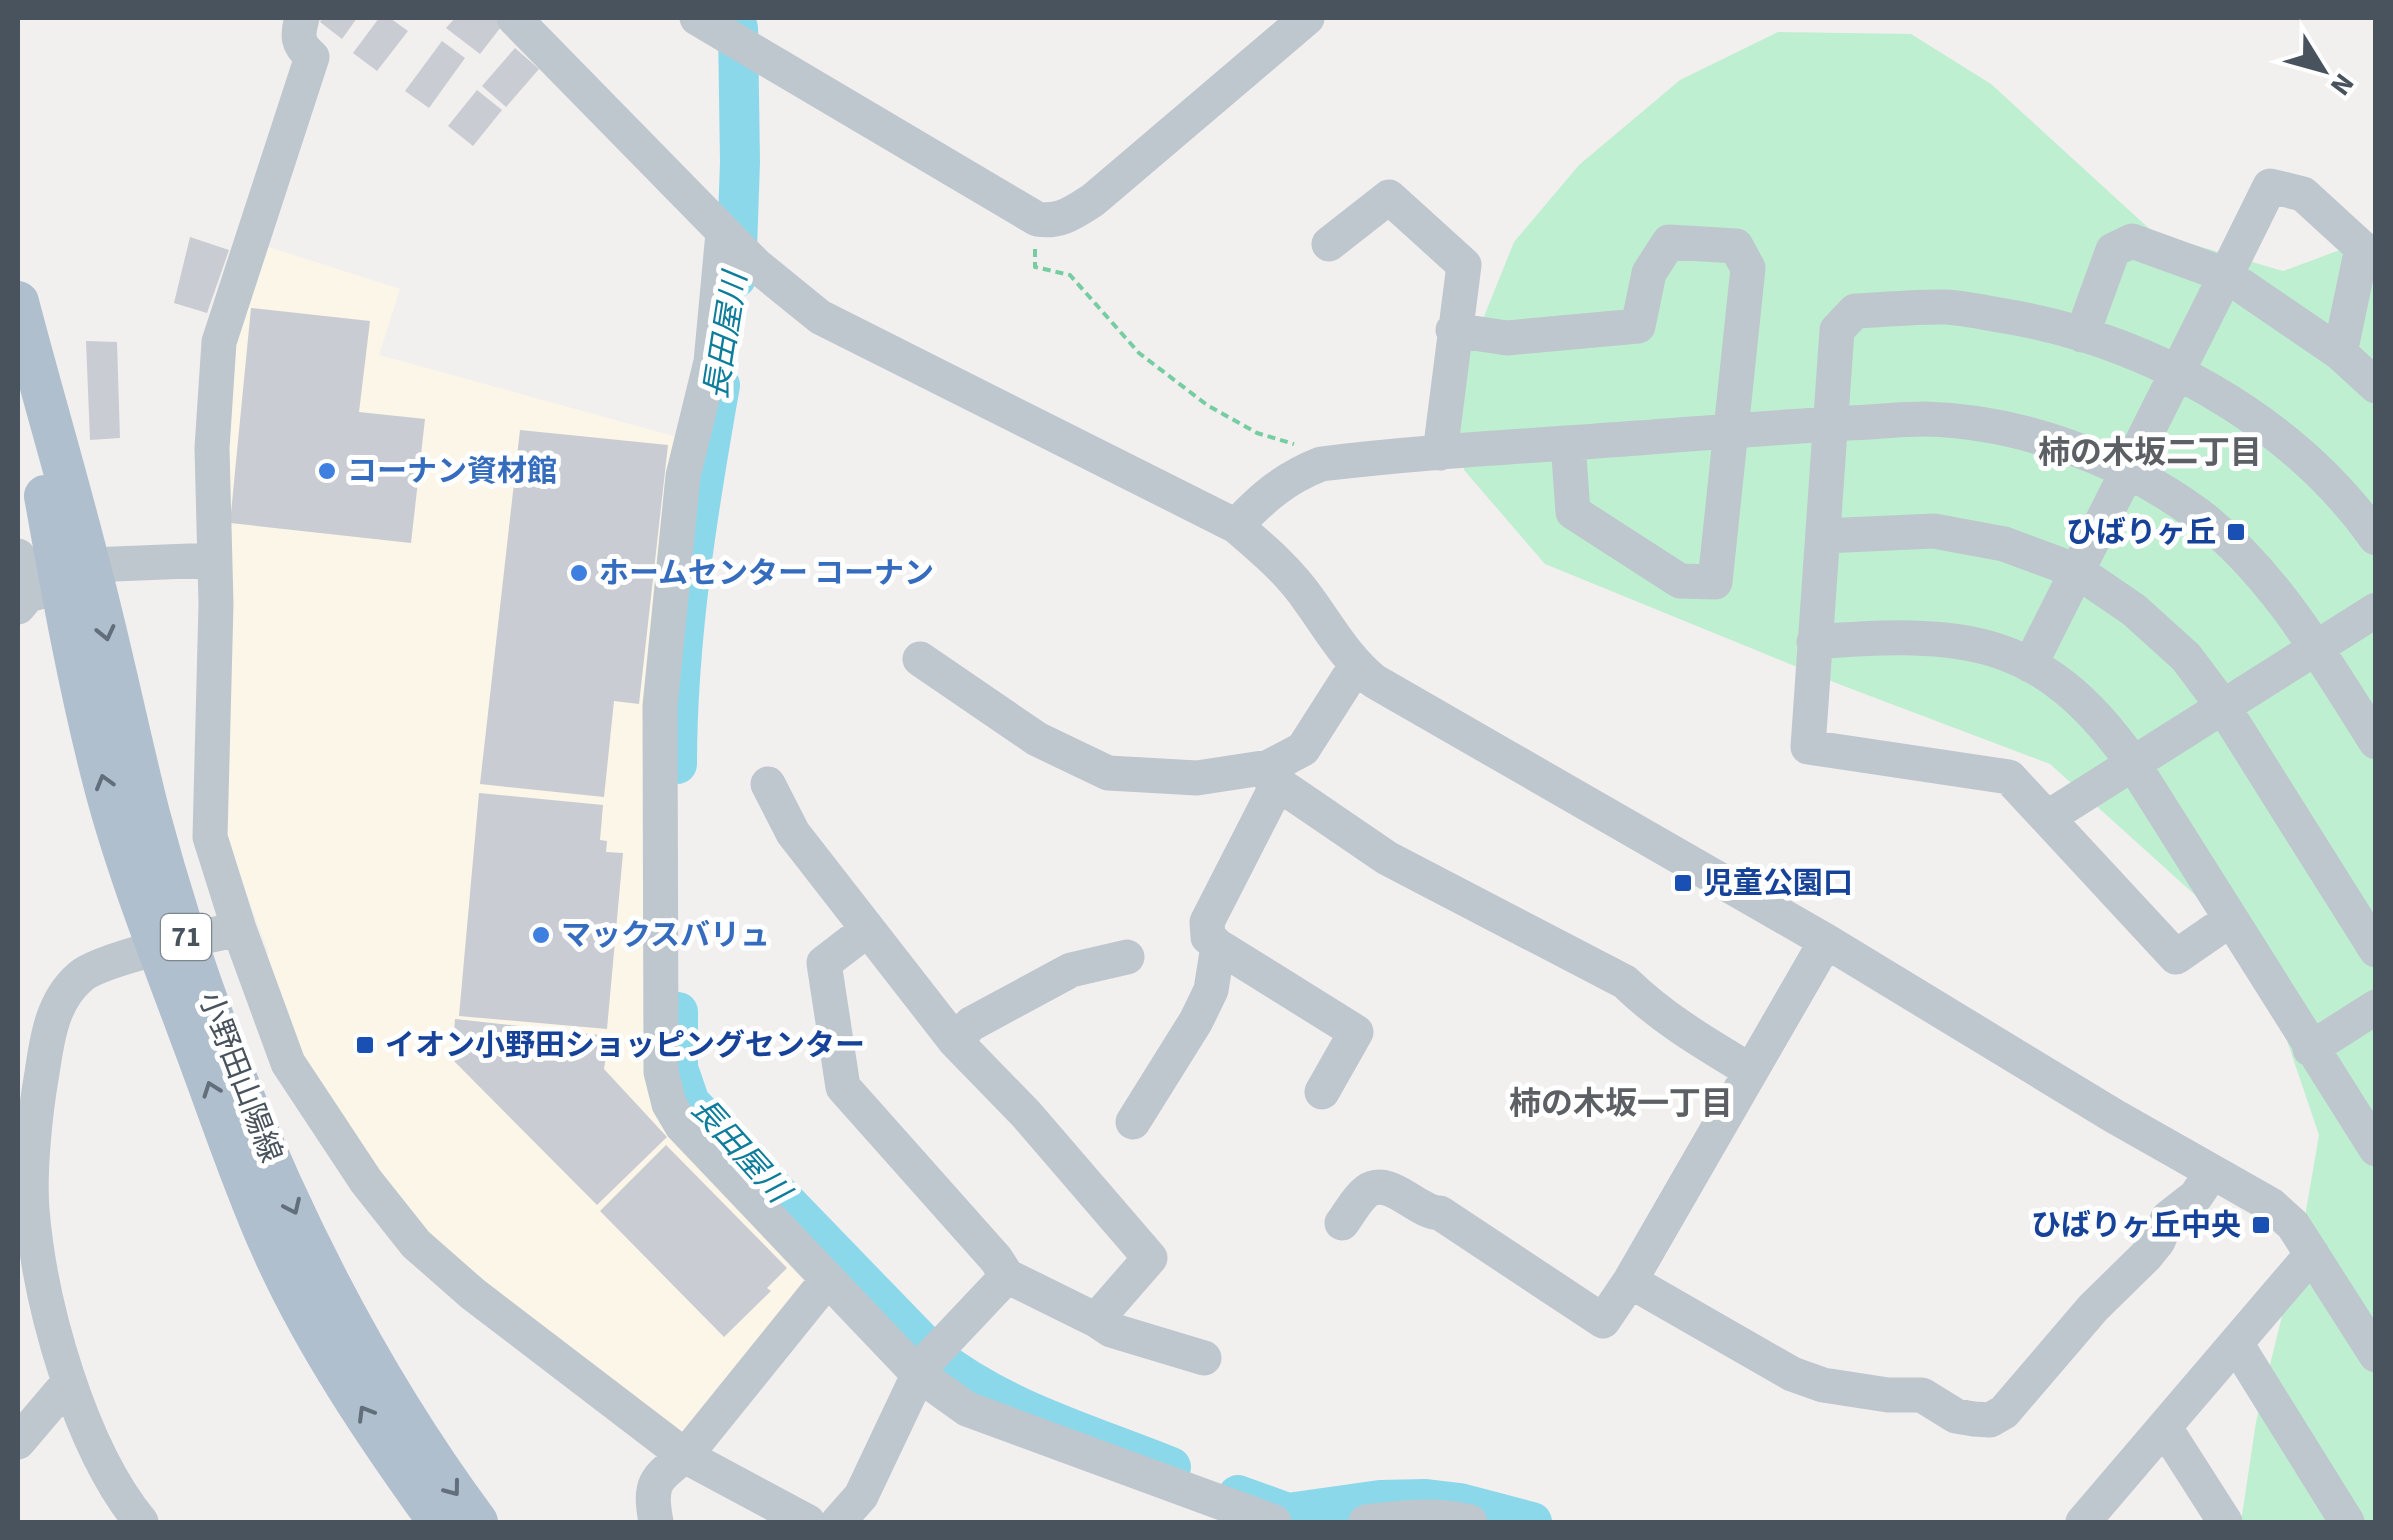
<svg xmlns="http://www.w3.org/2000/svg" width="2393" height="1540" font-family="'Source Sans 3','Noto Sans JP',sans-serif">
  <rect width="100%" height="100%" fill="#f2efef"/>
  <path fill="#fcf6e9" d="M262,245L400,289L379,355L677,437L661,1122L806,1284L671,1459L423,1267L240,963L269,954L226,838L228,351Z"/>
  <path fill="#bfefd1" d="M1778,32L1911,34L1991,84L2154,233L2283,271L2375,237V1522H2241L2256,1422L2302,1234L2319,1135L2282,1026L2237,933L2050,764L1841,685L1545,564L1464,470L1456,386L1514,242L1579,165L1680,80Z"/>
  <g fill="none" stroke-linecap="round" stroke-linejoin="round">
    <path stroke="#8cd8eb" stroke-width="40" d="M734,18L738,28L740,162L736,278
      M677,764C677,637 698,509 720,385
      M678,1012V1068L690,1103L936,1357C1003,1410 1092,1435 1171,1467
      M1238,1495L1288,1513L1380,1500L1426,1499L1460,1503L1532,1522"/>
  </g>
  <path fill="#c9ccd2" d="M323,18H357L342,39L320,22Z
    M379,18H390L408,31L377,71L353,53Z
    M455,18H496L504,23L480,54L446,28Z
    M442,41L465,58L429,108L405,91Z
    M515,48L539,69L506,107L482,86Z
    M477,90L502,110L473,146L448,126Z
    M190,237L229,250L207,313L174,303Z
    M251,308L370,321L359,412L425,419L411,543L230,523Z
    M86,341L117,342L120,438L90,440Z
    M520,430L668,445L639,704L614,701L604,797L480,784Z
    M479,793L603,805L600,840L607,841L606,852L623,853L607,1029L459,1016Z
    M455,1019L609,1036L604,1069L667,1137L597,1205L452,1059Z
    M666,1145L787,1268L767,1288L771,1291L724,1337L600,1211Z"/>
  <g fill="none" stroke-linecap="round" stroke-linejoin="round">
    <path stroke="#77cda2" stroke-width="4" stroke-dasharray="8 5" stroke-linecap="butt" d="M1035,249V267L1070,275L1139,353L1207,405L1257,433L1294,444"/>
    <path stroke="#bec7ce" stroke-width="35" d="M302,18C297,36 297,44 312,57L219,342L212,448L216,604L210,837L239,929L288,1063L366,1181L416,1244L473,1294L685,1456L808,1522
      M514,18L756,265L820,317L1236,526C1263,549 1289,571 1309,600C1330,629 1346,658 1374,681L1826,941L2114,1116L2271,1205L2293,1225L2376,1355
      M697,18L1037,219C1060,223 1074,212 1093,200L1307,18
      M723,233L711,362L683,476L660,706L661,1072L669,1104L682,1126L918,1374L967,1409L1274,1522
      M1329,244L1389,197L1464,265L1440,453
      M1453,330L1507,338L1638,326L1649,273L1669,242L1736,246L1748,268L1715,582L1680,581L1573,512L1568,443
      M2082,335L2113,250L2132,241L2226,275L2270,186L2303,194L2362,248L2340,353
      M1236,526C1262,498 1285,478 1321,464C1426,451 1532,446 1638,438C1708,433 1779,427 1849,423C1874,422 1900,419 1925,419C2019,421 2124,459 2200,516C2276,575 2325,662 2376,742
      M1823,536L1934,531L2004,544L2077,571L2134,610L2186,657L2222,705L2376,950
      M18,556L28,595
      M90,565L214,560
      M18,607L28,595L61,586
      M1814,642C1960,631 2041,633 2132,762L2376,1149
      M920,659L1037,739L1108,773L1197,778L1269,767L1283,787L1387,858L1625,982C1663,1019 1706,1044 1751,1071
      M2030,665L2226,275L2340,353L2376,386
      M768,784L793,833L955,1041L1026,1114L1150,1258L1096,1320L1007,1276L923,1365L861,1496L838,1522
      M2047,818L2376,610
      M2231,919L2176,957L2009,777L1808,747L1837,330L1855,311C1885,310 1916,306 1946,307C1963,308 1982,312 1999,315C2143,338 2290,417 2376,538
      M867,930L824,963L843,1087L996,1259L1007,1276
      M955,1041L971,1024L1071,970L1127,957
      M2310,1049L2376,1007
      M1322,1092L1356,1032L1218,946L1208,937L1207,922L1274,791L1269,767L1303,749L1356,666
      M1133,1122L1196,1021L1211,990L1218,946
      M1342,1223C1349,1214 1357,1198 1367,1191C1390,1175 1417,1213 1440,1213L1603,1321L1630,1281L1826,941
      M1630,1281L1792,1374L1823,1385L1888,1395H1922L1956,1416L1974,1419L1990,1420L2004,1412L2093,1308L2146,1256L2158,1241L2168,1218L2196,1196L2212,1172
      M1096,1320L1111,1330L1204,1358
      M2237,1345L2347,1522
      M2165,1428L2225,1522
      M18,1442L69,1382
      M141,1522C80,1448 40,1306 32,1210C29,1172 35,1112 42,1073C47,1039 52,1001 80,977C99,959 209,935 239,929
      M656,1522C649,1484 654,1479 685,1456L827,1280
      M1366,1522C1401,1518 1436,1513 1470,1522
      M2083,1522L2312,1254"/>
    <path stroke="#afbfce" stroke-width="42" d="M18,302C41,390 67,477 89,564C111,647 128,731 149,814C215,1061 325,1317 477,1522
      M45,496C62,591 79,686 103,779C126,869 162,958 194,1045C219,1111 241,1179 270,1244C313,1342 377,1436 439,1522"/>
  </g>
  <defs><path id="oneway-chevron" d="M-2-3.5L2.5 0L-2 3.5" fill="none" stroke-width="1.6" stroke-linecap="round" stroke-linejoin="round" transform="scale(2.5)"/></defs>
  <g stroke="#626e79">
    <use href="#oneway-chevron" transform="translate(106 633) rotate(77)"/>
    <use href="#oneway-chevron" transform="translate(104 782) rotate(-106)"/>
    <use href="#oneway-chevron" transform="translate(211 1089) rotate(-110)"/>
    <use href="#oneway-chevron" transform="translate(293 1207) rotate(65)"/>
    <use href="#oneway-chevron" transform="translate(365 1413) rotate(-121)"/>
    <use href="#oneway-chevron" transform="translate(453 1489) rotate(53)"/>
  </g>
  <g fill="#3f7fe0" stroke="#fff" stroke-width="4">
    <circle cx="327" cy="471" r="10"/>
    <circle cx="579" cy="573" r="10"/>
    <circle cx="541" cy="935" r="10"/>
  </g>
  <g fill="#1a4fb4" stroke="#fff" stroke-width="4">
    <rect x="2226" y="522" width="20" height="20" rx="5"/>
    <rect x="1673" y="873" width="20" height="20" rx="5"/>
    <rect x="355" y="1035" width="20" height="20" rx="5"/>
    <rect x="2251" y="1215" width="20" height="20" rx="5"/>
  </g>
  <g text-anchor="middle" dominant-baseline="central" stroke-width="10" stroke-linejoin="round" paint-order="stroke">
    <rect fill="#fff" stroke="#7f878e" stroke-width="2.5" x="161" y="914" width="50" height="46" rx="8"/>
    <g font-size="28" font-weight="bold" fill="#48535d">
      <text x="186" y="937">71</text>
    </g>
    <g font-size="30" font-weight="bold" fill="#366cbe" stroke="#fff" text-anchor="start">
      <text x="347" y="471">コーナン資材館</text>
      <text x="599" y="573">ホームセンター コーナン</text>
      <text x="561" y="935">マックスバリュ</text>
    </g>
    <g font-size="30" font-weight="bold" fill="#164399" stroke="#fff" text-anchor="end">
      <text x="2216" y="532">ひばりヶ丘</text>
      <text x="1703" y="883" text-anchor="start">児童公園口</text>
      <text x="385" y="1045" text-anchor="start">イオン小野田ショッピングセンター</text>
      <text x="2241" y="1225">ひばりヶ丘中央</text>
    </g>
    <g font-size="30" fill="#48535d" stroke="#fff">
      <text transform="translate(240 1077) rotate(69)">小野田山陽線</text>
    </g>
    <g font-size="32" font-style="italic" fill="#0e7d9b" stroke="#fff">
      <text transform="translate(726 336) rotate(-81)">長田屋川</text>
      <text transform="translate(740 1150) rotate(48)">長田屋川</text>
    </g>
    <g font-size="32" font-weight="bold" fill="#5c6064" stroke="#fff">
      <text x="2150" y="453">柿の木坂二丁目</text>
      <text x="1621" y="1104">柿の木坂一丁目</text>
    </g>
  </g>
  <rect width="2393" height="1540" fill="none" stroke="#48535d" stroke-width="40"/>
  <g transform="translate(2323 70) rotate(127)" stroke="#ffffff" stroke-width="8" paint-order="stroke">
  <path d="M0-8L18 38L0 25L-18 38Z" fill="#48535d"/>
  <text y="-15" font-size="28" font-weight="bold" text-anchor="middle" fill="#48535d">N</text>
  </g>
</svg>
